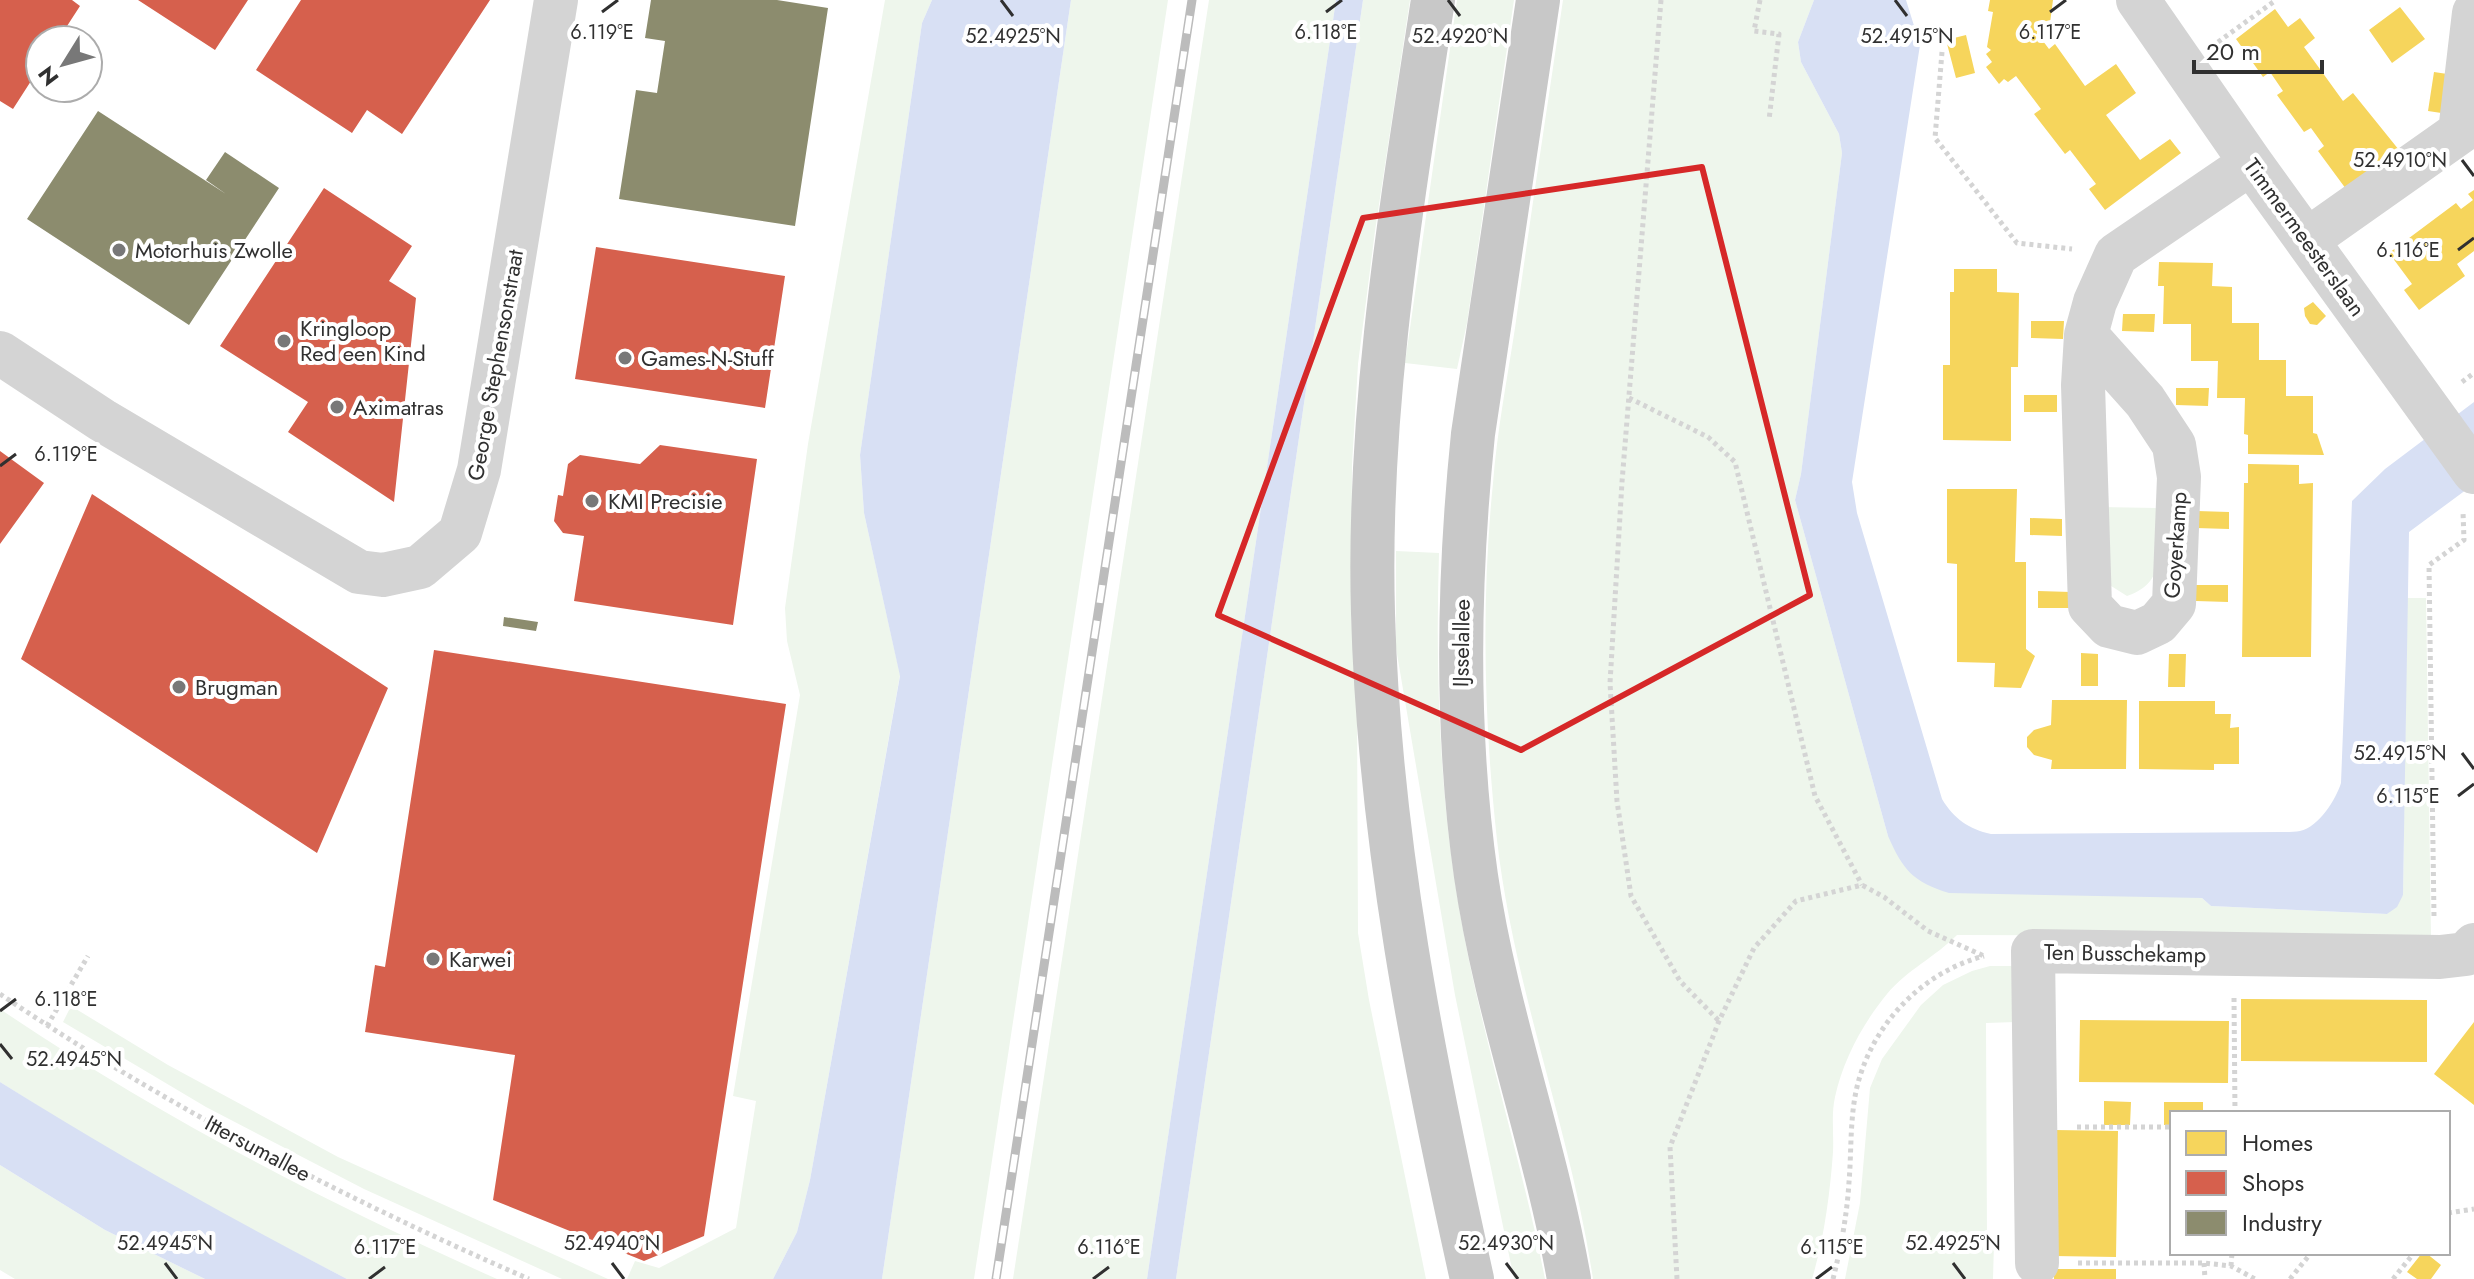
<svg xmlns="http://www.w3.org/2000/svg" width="2474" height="1279" font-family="Jost,sans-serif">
  <rect width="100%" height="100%" fill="#fff"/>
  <path fill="#eef6ec" d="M885,0H932L922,23L860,455L864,513L900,675L810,1180L797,1232L773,1279H627L635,1261L659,1268L736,1228L756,1101L733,1096L800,695L787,641L785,608L808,444Z
    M1071,0H1168L974,1279H882Z
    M1209,0H1336L1147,1279H1013Z
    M1363,0H1410L1375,231L1358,364L1352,465L1351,613L1357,707L1358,933L1369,1000L1426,1279H1176Z
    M1457,0H1514L1467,323L1457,369L1405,363Z
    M1563,0H1814L1798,42L1801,62L1839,134L1842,153L1801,474L1795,500L1888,836L2202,898L2211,906L2387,914L2403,895L2407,598H2426L2431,937L1957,935C1935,957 1907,970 1887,994C1863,1023 1843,1060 1835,1097C1831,1115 1834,1134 1833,1152C1830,1194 1824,1239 1812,1279H1593C1571,1131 1514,990 1497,840C1484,722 1481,602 1493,483C1497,431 1507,380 1515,328C1530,219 1547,109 1563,0Z
    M2100,507L2157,508C2157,545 2170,582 2127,596L2108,584Z
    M1396,551L1439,553C1435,681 1440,810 1464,935C1486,1051 1522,1163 1545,1279H1514L1455,995L1396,648Z
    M1990,966H2015L2016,1022L1986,1023L1987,1242L1994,1243L1993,1279H1845L1860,1203L1870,1088L1882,1059L1921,1005L1943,985L1972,971Z
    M71,1006L168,1065L338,1157L608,1279H562L364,1189L206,1107L63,1022Z
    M0,1009C157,1115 324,1202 497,1279H347L231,1219L103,1147L0,1082Z
    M0,1165L105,1230L205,1279H15L0,1270Z"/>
  <path fill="#d8e0f4" d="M932,0H1071L882,1279H773L797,1232L810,1180L900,676L864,513L860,455L922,23Z
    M1336,0H1363L1176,1279H1147Z
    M1814,0H1906L1920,45L1852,482L1857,513L1942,799C1954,819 1969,829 1991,834L2280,832C2286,832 2294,832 2300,831C2319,827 2336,799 2341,783L2352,501L2385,469L2474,402V484L2409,532L2403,895L2397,907L2387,914L2211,906L2202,898L1949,893C1913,882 1903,870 1888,836L1795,500L1801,474L1842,153L1839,134L1801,62L1798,42Z
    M0,1082C113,1153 228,1217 347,1279H205L105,1230L0,1165Z"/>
  <path fill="#f6d55c" d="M1990,0H2053L2050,23L2042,21L2040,37L2049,49L2055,44L2085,86L2116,64L2136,93L2106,115L2140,160L2170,139L2181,153L2105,210L2089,189L2096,184L2070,150L2065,154L2034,114L2041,109L2016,76L2008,82L2004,79L1999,84L1986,67L1992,62L1986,54L1991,50L1987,47L1993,12L1988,11Z
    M2400,7L2425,39L2392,63L2369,30Z
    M2275,9L2288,27L2300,18L2315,38L2304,47L2343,101L2353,93L2399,150L2346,189L2318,151L2324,146L2311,128L2304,132L2277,95L2283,91L2270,72L2263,77L2236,39Z
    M1966,35L1975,73L1956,78L1946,40Z
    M2434,72L2454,75L2448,114L2428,111Z
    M2474,190V251L2457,264L2465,276L2419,310L2404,290L2412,284L2389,253L2456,203L2461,209L2473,200L2468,194Z
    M2159,262L2213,263L2212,286L2232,287V323H2259V360H2286V396H2313V433L2317,434L2324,455L2248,454V435L2244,434L2245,398H2217L2218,361H2191V324H2163L2164,286H2158Z
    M1954,269H1997V292L2019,293L2018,367H2011V441L1943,440V365H1950V292H1954Z
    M2313,302L2326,316L2317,325L2310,324L2305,316L2304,308Z
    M2123,314H2155L2154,332L2122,331Z
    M2031,321H2064L2063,339L2031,338Z
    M2176,388H2209L2208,406L2176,405Z
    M2024,395H2057V412H2024Z
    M2248,464L2299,465V484L2313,483L2311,657H2242L2244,483H2248Z
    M1947,489H2017L2015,562H2026V649L2035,656L2021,688L1994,687L1995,663L1957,662V564L1947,563Z
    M2197,511L2229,512V529L2196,528Z
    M2030,518L2062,519V536L2030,535Z
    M2196,585H2228V602L2196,601Z
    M2038,591L2071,592V608H2038Z
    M2081,653L2098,654V686H2081Z
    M2169,654H2186L2185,687H2168Z
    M2052,700H2127L2126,769H2051L2052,760L2034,755L2027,747V737L2034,730L2051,725Z
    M2139,701H2215V714H2231L2230,728L2239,727V764H2214V770L2139,769Z
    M2241,999L2427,1000V1062L2241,1061Z
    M2080,1020L2229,1021L2228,1083L2079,1082Z
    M2474,1022V1105L2434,1074Z
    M2104,1101L2131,1102L2130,1125H2104Z
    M2164,1102H2203V1113H2172V1125H2164Z
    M2055,1130L2118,1131L2116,1257L2054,1256Z
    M2422,1253H2426L2441,1265L2431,1279H2417L2407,1272Z
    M2054,1269H2116V1279H2054Z"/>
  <path fill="#d6604d" d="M0,0H72L80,6L58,40H40V67L13,109L0,101Z
    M138,0H248L215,50Z
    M301,0H490L402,134L367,110L352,133L256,70Z
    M324,188L412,246L389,281L416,298L394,502L288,432L308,402L220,346Z
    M596,247L785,276L765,408L575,379Z
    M660,445L757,459L733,625L574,601L584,536L563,533L554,521L558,495L563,496L568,464L580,455L640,464Z
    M0,451L44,483L0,544Z
    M92,494L388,688L317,853L21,659Z
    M434,650L786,704L704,1236L644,1261L493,1200L515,1055L365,1032L375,965L385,967Z"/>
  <path fill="#8c8c6e" d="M651,0H777L828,8L795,226L619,199L636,90L657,93L665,41L645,38Z
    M98,111L226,194L206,180L225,152L279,188L189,325L27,219Z
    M504,617L538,622L536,631L503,626Z"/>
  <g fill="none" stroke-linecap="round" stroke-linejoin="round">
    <path stroke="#d4d4d4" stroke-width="5" stroke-dasharray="4 4" stroke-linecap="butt" d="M1661,0L1622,482L1610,683L1617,801L1631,896L1680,981L1719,1021
      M1760,0L1754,31L1779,34L1769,120
      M2218,42L2276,0
      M1942,52L1935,138L2017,243L2072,249
      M2462,382L2474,373
      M1629,398L1708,437L1735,462L1815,796L1862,885
      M2434,916L2429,565L2464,540L2463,512
      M0,994C166,1106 345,1199 529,1279
      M2234,998L2235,1113
      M47,1026L88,956
      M2077,1127H2172
      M2448,1213L2474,1209
      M2078,1263H2204L2231,1266L2255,1279
      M2204,1263L2205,1279
      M2231,1266L2232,1253
      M1677,1279L1670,1147L1719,1021L1754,948L1796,901L1862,885L1884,897L1928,931L1984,956
      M1833,1279C1841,1247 1847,1215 1849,1182C1852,1146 1849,1108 1861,1073C1880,1016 1927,971 1984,956
      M2290,1279L2311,1253
      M2393,1279L2414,1253"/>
    <path stroke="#d4d4d4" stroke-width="44" d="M2138,0L2251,163L2474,472
      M2307,240L2460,132L2474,13
      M2086,335L2145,401L2174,445L2179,477L2174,604L2158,623L2137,633L2109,626L2090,606L2083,385L2086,335L2095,302L2116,255L2251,163
      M0,353L102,420L359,572L383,575L420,567L460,533L479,470L556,0
      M2037,1263L2033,951L2440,957L2466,954L2474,945"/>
    <path stroke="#c8c8c8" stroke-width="44" d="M1433,0C1402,203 1367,406 1373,613C1379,838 1423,1059 1472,1279
      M1538,0L1473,434C1458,581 1455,729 1476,876C1496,1013 1545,1143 1569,1279"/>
    <defs>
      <path id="rail" d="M996,1279L1192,0"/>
    </defs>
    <use href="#rail" stroke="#bcbcbc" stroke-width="9"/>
    <use href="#rail" stroke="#fff" stroke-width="6" stroke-dasharray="18" stroke-linecap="butt"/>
  </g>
  <path fill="none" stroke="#d62828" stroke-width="6" stroke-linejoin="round" d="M1702,167L1810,595L1521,750L1218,615L1363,218Z"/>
  <path fill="none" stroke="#303030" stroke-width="3" d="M1001,0L1013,16M1448,0L1460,16M1895,0L1907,16M602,12L618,0M1326,12L1342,0M2050,12L2066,0M2462,160L2474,176M2458,250L2474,238M0,466L16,454M2462,753L2474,769M2458,796L2474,784M0,1011L16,999M0,1044L12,1059M165,1263L177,1279M612,1263L624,1279M1506,1263L1518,1279M1953,1263L1965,1279M369,1279L385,1267M1093,1279L1109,1267M1816,1279L1832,1267"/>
  <g fill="#787878" stroke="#fff" stroke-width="3">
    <circle cx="119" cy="250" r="8"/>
    <circle cx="284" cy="341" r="8"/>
    <circle cx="625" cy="358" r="8"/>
    <circle cx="337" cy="407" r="8"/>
    <circle cx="592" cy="501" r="8"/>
    <circle cx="179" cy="687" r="8"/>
    <circle cx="433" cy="959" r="8"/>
  </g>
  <g text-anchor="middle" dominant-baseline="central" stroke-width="8" stroke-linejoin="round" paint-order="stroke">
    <g font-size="22" fill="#303030" stroke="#fff">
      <text transform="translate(2305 237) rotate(54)">Timmermeesterslaan</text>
      <text transform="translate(495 365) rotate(-80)">George Stephensonstraat</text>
      <text transform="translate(2175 545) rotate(-86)">Goyerkamp</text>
      <text transform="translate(1461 643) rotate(-89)">IJsselallee</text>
      <text transform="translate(2125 953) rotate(1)">Ten Busschekamp</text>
      <text transform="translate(258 1148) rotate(28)">Ittersumallee</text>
    </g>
    <g font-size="22" fill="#303030" stroke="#fff" text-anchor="start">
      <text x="135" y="250">Motorhuis Zwolle</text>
      <text x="300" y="328">Kringloop<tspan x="300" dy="25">Red een Kind</tspan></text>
      <text x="641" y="358">Games-N-Stuff</text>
      <text x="353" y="407">Aximatras</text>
      <text x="608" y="501">KMI Precisie</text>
      <text x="195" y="687">Brugman</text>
      <text x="449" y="959">Karwei</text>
    </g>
  </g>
  <g font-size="20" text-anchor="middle" fill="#303030" stroke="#fff" stroke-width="8" stroke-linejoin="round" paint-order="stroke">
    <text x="602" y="39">6.119°E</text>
    <text x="1326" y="39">6.118°E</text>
    <text x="2050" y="39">6.117°E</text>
    <text x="1013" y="43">52.4925°N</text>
    <text x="1460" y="43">52.4920°N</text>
    <text x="1907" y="43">52.4915°N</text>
    <text x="2400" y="167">52.4910°N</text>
    <text x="2408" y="257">6.116°E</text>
    <text x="66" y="461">6.119°E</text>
    <text x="2400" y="760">52.4915°N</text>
    <text x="2408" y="803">6.115°E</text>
    <text x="66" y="1006">6.118°E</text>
    <text x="74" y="1066">52.4945°N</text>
    <text x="165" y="1250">52.4945°N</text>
    <text x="612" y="1250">52.4940°N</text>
    <text x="1506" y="1250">52.4930°N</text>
    <text x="1953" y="1250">52.4925°N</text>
    <text x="385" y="1254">6.117°E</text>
    <text x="1109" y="1254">6.116°E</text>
    <text x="1832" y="1254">6.115°E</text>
  </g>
  <rect x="2170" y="1111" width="280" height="144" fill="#ffffff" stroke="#acacac" stroke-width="2"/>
  <rect x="2186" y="1131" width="40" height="24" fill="#f6d55c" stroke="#acacac" stroke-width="2"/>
  <text x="2242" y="1151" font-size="24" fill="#303030">Homes</text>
  <rect x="2186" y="1171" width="40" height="24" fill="#d6604d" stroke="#acacac" stroke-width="2"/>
  <text x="2242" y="1191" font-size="24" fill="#303030">Shops</text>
  <rect x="2186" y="1211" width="40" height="24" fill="#8c8c6e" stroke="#acacac" stroke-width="2"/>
  <text x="2242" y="1231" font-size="24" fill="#303030">Industry</text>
  <g transform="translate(64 64) rotate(233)"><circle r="38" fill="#ffffff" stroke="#acacac" stroke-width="2"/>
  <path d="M0-6L14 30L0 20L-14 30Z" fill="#787878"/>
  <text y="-12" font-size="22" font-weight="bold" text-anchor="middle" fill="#303030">N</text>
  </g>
  <path d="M2194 60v12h128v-12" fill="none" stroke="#303030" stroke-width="4"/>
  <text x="2206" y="60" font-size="24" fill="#303030" stroke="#ffffff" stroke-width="6" paint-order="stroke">20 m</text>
</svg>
